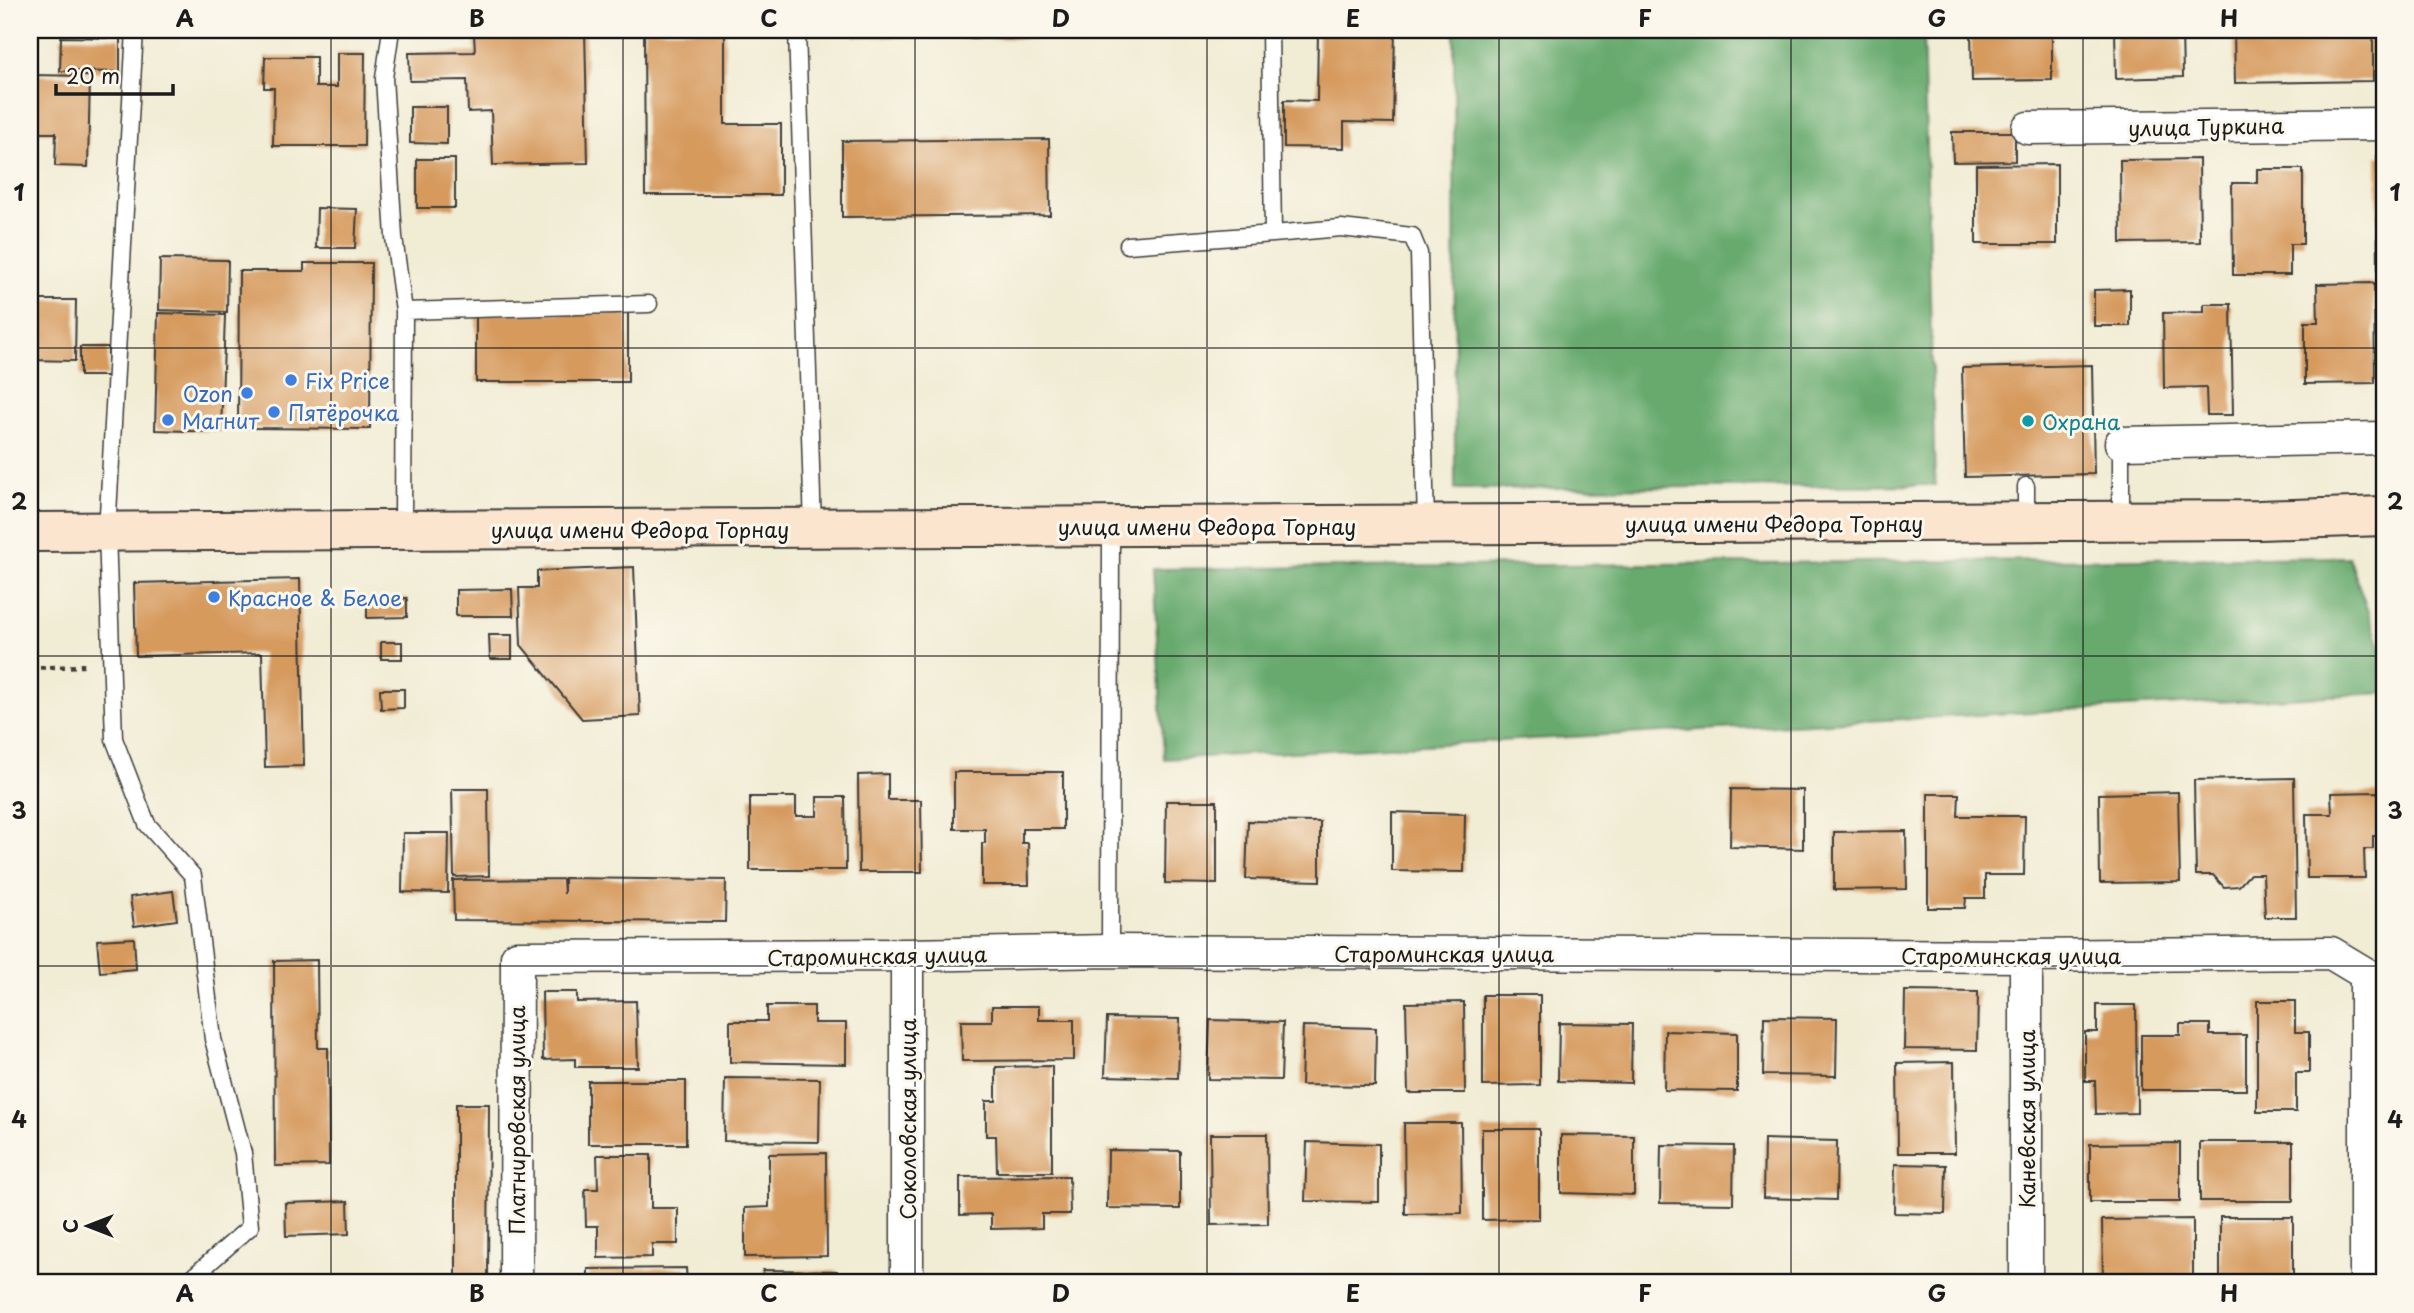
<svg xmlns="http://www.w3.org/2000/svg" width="2414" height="1313" font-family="'Playpen Sans',sans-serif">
  <rect width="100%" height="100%" fill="#fbf7ec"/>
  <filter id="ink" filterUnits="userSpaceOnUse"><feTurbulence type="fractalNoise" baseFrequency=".0143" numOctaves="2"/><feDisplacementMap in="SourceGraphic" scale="14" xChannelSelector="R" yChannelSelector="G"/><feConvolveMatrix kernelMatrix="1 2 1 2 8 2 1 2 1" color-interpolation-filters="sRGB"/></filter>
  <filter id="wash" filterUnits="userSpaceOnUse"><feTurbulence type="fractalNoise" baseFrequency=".00686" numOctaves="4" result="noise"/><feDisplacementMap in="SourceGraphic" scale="28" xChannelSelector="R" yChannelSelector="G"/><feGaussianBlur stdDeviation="1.57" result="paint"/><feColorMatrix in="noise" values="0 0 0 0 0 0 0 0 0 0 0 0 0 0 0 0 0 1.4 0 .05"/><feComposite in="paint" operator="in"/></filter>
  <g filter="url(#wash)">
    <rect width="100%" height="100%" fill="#f1ecd4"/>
    <path fill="#68aa6e" stroke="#426345" stroke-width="2" d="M1454,30H1923L1935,485L1455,489Z
      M2349,557L2384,658V693L1164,759L1153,569Z"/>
    <g id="blocks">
      <path fill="#d69a5d" d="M471,30H585L588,163L493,165L491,111L468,112L467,80L410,81L409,53L475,52L474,34H471Z
        M644,30H725V124H781V195H645Z
        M854,30H1043V39L854,37Z
        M1318,30H1395L1393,123L1344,122V148L1284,147V100L1317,101Z
        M1971,30H2052V80L1972,81Z
        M2115,30H2182L2183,77L2116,79Z
        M2234,30H2373V81L2235,83Z
        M61,37L120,38V72L60,71Z
        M337,53H365L364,146H273L274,88H264L265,57H316V87H337Z
        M30,75L90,76L88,167L55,166L56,133H30Z
        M410,107H447V144L410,143Z
        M1952,132H2015V161L1953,162Z
        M1049,139L1050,215L842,217V141Z
        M2377,156H2384V275H2378Z
        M417,159H455V208H417Z
        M2199,159L2200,242L2121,243L2120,160Z
        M2057,164V244H1976V165Z
        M2257,169H2303V244H2290V275H2233L2232,183H2257Z
        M317,208L357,209L355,248H316Z
        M160,259L228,260L227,312L159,310Z
        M304,263H371L370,429L238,428L239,271H304Z
        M2374,283L2375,383L2305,384V322H2318L2317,284Z
        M2380,283H2384V334H2380Z
        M2130,289V326H2094V290Z
        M30,300H76L75,361L30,360Z
        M2204,304H2231L2233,415H2207L2206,387L2164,388L2163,313L2204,312Z
        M158,313L225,315L221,432L155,430Z
        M476,313H628V382H476Z
        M80,347H108V376H80Z
        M2092,365L2094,474L1965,477L1962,368Z
        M634,567L640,716L582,719L521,645L519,588H537V571Z
        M300,579L304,766L265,767L262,653L136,656L134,583Z
        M512,589L513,616H456V590Z
        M407,598V617L367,618V599Z
        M489,635H512V659H490Z
        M381,642H402V659H381Z
        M380,689H404V708L381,709Z
        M954,772H1063V829H1022V843H1028L1029,885H982V843H985V829H954Z
        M888,774V800H921L922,872H859L858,775Z
        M2294,778L2296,917H2265L2263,874H2250L2239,886L2224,887L2213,875H2196L2194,780Z
        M452,789H488L489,876L454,877Z
        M1731,789L1803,790V849L1730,847Z
        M2178,792L2180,882L2100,883L2099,794Z
        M2377,792L2384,806V836H2373V849H2364L2365,878H2307L2306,814H2332L2331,793Z
        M1928,794H1959L1958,816H2025L2024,875H1985V898H1966L1965,908H1928Z
        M750,797H796V816H817V797H845L846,870H750Z
        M1166,801H1217V884L1165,883Z
        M1392,812L1465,814L1464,872L1392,871Z
        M1248,821L1320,822V881L1246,879Z
        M1906,831L1907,889L1834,890V832Z
        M403,833H449L448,893L402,892Z
        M564,878L726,880L725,922L454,920L453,880L563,879L564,894Z
        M173,891L177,920L134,926L130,897Z
        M134,938L136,969L100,972L97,940Z
        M317,960L318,1048H328L329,1165L275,1166L274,961Z
        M1905,991L1978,992L1977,1050L1904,1049Z
        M542,992H577V1002L636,1001L638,1067H575V1059L543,1060Z
        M1483,995H1540V1085L1483,1086Z
        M2257,1001H2295V1032H2309V1073H2296V1112H2257Z
        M1464,1002L1465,1093H1408L1406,1003Z
        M2097,1005H2136L2137,1113L2096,1114L2095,1081H2085V1032H2097Z
        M767,1006H814V1023H846V1064L730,1062V1021H767Z
        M992,1006H1039V1020H1074V1060L962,1061L961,1021H992Z
        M1764,1017L1837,1018L1836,1076L1763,1075Z
        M1107,1018L1180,1019L1178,1078L1105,1076Z
        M1210,1020L1283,1022L1281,1080L1208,1079Z
        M1559,1023L1632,1024L1631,1083L1558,1081Z
        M2180,1024H2210V1035H2246V1090H2141V1035H2180Z
        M1303,1026L1376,1028L1375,1086L1301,1085Z
        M1665,1031L1737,1033V1091L1664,1090Z
        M1954,1062L1955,1153H1898L1897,1063Z
        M1052,1066V1172H997L996,1136H986V1101H996V1067Z
        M725,1078L820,1079L819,1142L724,1141Z
        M588,1081H686V1144H588Z
        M456,1104H489L488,1283H456Z
        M1404,1123H1461L1462,1213L1405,1214Z
        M1482,1129H1539V1219L1482,1220Z
        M1210,1134H1267L1268,1224L1211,1225Z
        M1561,1135L1634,1136V1195L1561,1193Z
        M1764,1139L1837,1141L1836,1200L1763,1198Z
        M1307,1142L1379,1144V1202L1305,1201Z
        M2200,1142H2293V1201H2200Z
        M2180,1143V1202H2090V1144Z
        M1661,1145L1734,1146L1733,1204L1660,1203Z
        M1108,1150L1180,1151V1209L1107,1208Z
        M826,1153L827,1256L745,1257V1208L769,1207V1154Z
        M597,1155H651V1208H678V1244H652V1257L598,1258V1226H586L585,1189H598Z
        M1895,1164L1946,1165L1945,1214L1894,1213Z
        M1069,1176L1070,1214H1042V1228L991,1229V1214L960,1215V1177Z
        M348,1201L349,1234L286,1236L285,1203Z
        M2220,1217H2293V1282H2220Z
        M2193,1219V1283H2103L2102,1220Z
        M686,1268L687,1283H588V1269Z
        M763,1270L837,1271L836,1283H738V1280H763Z
        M88,1278V1283H43V1279Z"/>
    </g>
  </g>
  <g filter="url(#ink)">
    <use href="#blocks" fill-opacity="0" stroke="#3c3b38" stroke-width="2"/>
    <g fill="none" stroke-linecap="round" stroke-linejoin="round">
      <defs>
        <path id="lane" d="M135,30L107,532L114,739L147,824L193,876L213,1039L243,1153L250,1227L186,1283
          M391,30L384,78L394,237L404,311L403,530
          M797,30L813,528
          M1270,30L1273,234L1341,228L1412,236L1419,253L1426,525
          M1128,245L1273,234
          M404,311L649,304
          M2121,443V520
          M2026,486V521
          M1110,951L1111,527"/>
        <path id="street" d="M2028,128L2384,124
          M2121,443L2384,438
          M907,955V1283
          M2026,956V1283
          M516,1283L517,957L907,955L1110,951L2026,956L2331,953L2366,974V1283"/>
        <path id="secondary" d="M30,532L2259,520L2384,516"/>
      </defs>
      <use href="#lane" stroke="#3c3b38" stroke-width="19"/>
      <use href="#street" stroke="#3c3b38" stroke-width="35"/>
      <use href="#secondary" stroke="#3c3b38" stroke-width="42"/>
      <path stroke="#3c3b38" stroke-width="4.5" stroke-dasharray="5 5" stroke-linecap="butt" d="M30,668L82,666V663"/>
      <use href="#lane" stroke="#fff" stroke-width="16"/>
      <use href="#street" stroke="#fff" stroke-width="32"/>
      <use href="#secondary" stroke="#fbe5cf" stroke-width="38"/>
    </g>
  </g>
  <path fill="none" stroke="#1c1c1c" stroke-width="2" stroke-opacity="0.55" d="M331,30V1283M623,30V1283M915,30V1283M1207,30V1283M1499,30V1283M1791,30V1283M2083,30V1283M30,348H2384M30,656H2384M30,966H2384"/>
  <g fill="#3f7fe0" stroke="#fbf7ec" stroke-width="2.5">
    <circle cx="291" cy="380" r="7"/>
    <circle cx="247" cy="393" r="7"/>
    <circle cx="274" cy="412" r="7"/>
    <circle cx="168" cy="420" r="7"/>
    <circle cx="214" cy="597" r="7"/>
  </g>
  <circle fill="#0f9aa8" stroke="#fbf7ec" stroke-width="2.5" cx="2028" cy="421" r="7"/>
  <g text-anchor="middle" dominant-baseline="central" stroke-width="6" stroke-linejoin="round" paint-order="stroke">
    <g font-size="21" fill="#1c1c1c" stroke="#fbf7ec">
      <text transform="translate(2206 126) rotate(-1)">улица Туркина</text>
      <text x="1774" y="523">улица имени Федора Торнау</text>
      <text x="1207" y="526">улица имени Федора Торнау</text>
      <text x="640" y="529">улица имени Федора Торнау</text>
      <text x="1444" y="953">Староминская улица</text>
      <text transform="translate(877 955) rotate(-1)">Староминская улица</text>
      <text x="2011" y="955">Староминская улица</text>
      <text transform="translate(907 1119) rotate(-90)">Соколовская улица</text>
      <text transform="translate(2026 1119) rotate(-90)">Каневская улица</text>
      <text transform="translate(516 1120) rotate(-90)">Платнировская улица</text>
    </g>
    <g font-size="21" fill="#366cbe" stroke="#fbf7ec" text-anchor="start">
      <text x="305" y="380">Fix Price</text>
      <text x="233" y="393" text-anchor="end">Ozon</text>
      <text x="288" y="412">Пятёрочка</text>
      <text x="182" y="420">Магнит</text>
      <text x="228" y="597">Красное &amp; Белое</text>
    </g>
    <g font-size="21" fill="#0d838f" stroke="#fbf7ec" text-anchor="start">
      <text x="2042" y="421">Охрана</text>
    </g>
  </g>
  <rect width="2414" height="1313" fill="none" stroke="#fbf7ec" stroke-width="77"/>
  <g transform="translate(88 1226) rotate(270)" stroke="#fbf7ec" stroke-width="5" paint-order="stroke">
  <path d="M0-5L12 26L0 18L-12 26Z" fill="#1c1c1c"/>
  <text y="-10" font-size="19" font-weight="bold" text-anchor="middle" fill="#1c1c1c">С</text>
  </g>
  <path d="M56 84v10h117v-10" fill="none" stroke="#1c1c1c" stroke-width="3.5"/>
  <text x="66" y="84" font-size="21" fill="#1c1c1c" stroke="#fbf7ec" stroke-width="5" paint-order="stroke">20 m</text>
  <rect x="38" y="38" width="2338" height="1236" fill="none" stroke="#1c1c1c" stroke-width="2.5"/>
  <g font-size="23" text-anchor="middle" font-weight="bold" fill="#1c1c1c">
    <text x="185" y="27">A</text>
    <text x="477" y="27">B</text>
    <text x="769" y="27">C</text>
    <text x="1061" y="27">D</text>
    <text x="1353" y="27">E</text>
    <text x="1645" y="27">F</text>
    <text x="1937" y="27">G</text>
    <text x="2229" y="27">H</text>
    <text x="19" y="201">1</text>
    <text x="2395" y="201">1</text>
    <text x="19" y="510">2</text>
    <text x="2395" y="510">2</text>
    <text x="19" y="819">3</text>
    <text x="2395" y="819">3</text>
    <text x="19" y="1128">4</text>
    <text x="2395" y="1128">4</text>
    <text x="185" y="1302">A</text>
    <text x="477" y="1302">B</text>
    <text x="769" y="1302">C</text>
    <text x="1061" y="1302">D</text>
    <text x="1353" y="1302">E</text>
    <text x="1645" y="1302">F</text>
    <text x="1937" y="1302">G</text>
    <text x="2229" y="1302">H</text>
  </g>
</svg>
